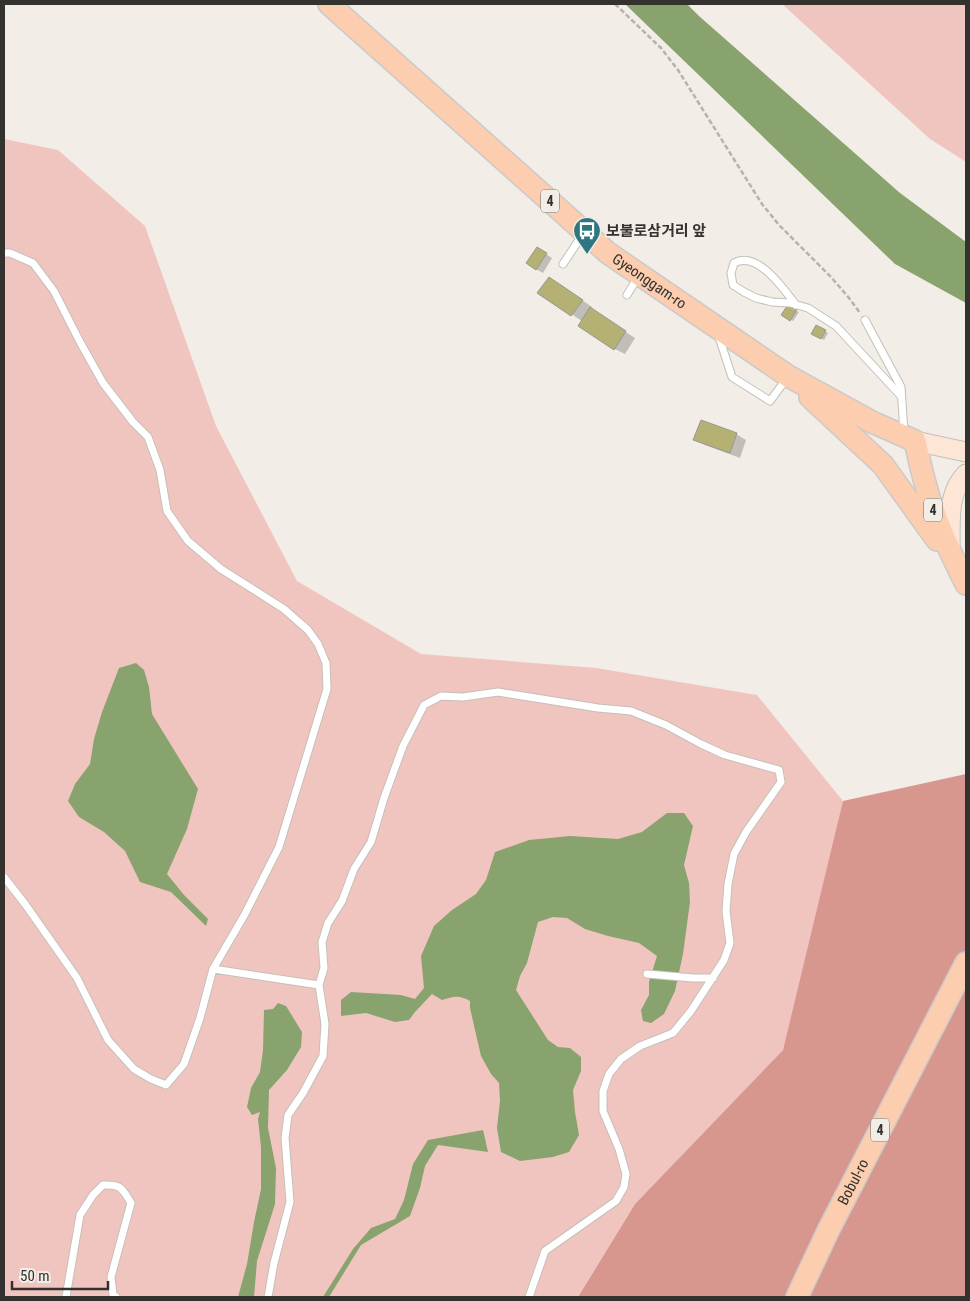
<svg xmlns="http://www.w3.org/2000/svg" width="970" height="1301" font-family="'Roboto Condensed','Noto Sans KR',sans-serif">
  <rect width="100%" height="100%" fill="#f2ede6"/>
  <path fill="#f1c5bf" d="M782,4H966V162L930,139Z
    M4,139L58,150L145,226L216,426L297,581L421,654L596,668L757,695L843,801L817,919L783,1050L635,1204L578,1297H4Z"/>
  <path fill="#d7978e" d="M966,774V1297H578L635,1204L783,1050L843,801Z"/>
  <path fill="#88a36e" d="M625,4H687L699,16L900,193L966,242V303L895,264Z
    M136,663L144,670L149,687L152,714L198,789L187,829L167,874L184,895L208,919L206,926L171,892L140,882L125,851L104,832L79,817L68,801L75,784L90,764L94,739L102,712L119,668Z
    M667,813H684L693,826L684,865L689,883L690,902L683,954L675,991L664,1014L651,1023L643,1021L641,1010L649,995V982L657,956L639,943L608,936L585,929L567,918L553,917L538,922L527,963L520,976L516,990L548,1040L558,1047L570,1048L581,1057V1071L573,1090L575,1112L579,1135L569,1152L553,1157L520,1161L501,1152L497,1128L500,1101L499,1083L491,1074L481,1056L470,1008V1001C459,995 454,996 442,1000L432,994L415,1012L409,1020L395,1022L366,1013L341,1016V1000L351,992L401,995L415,999L424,988L421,956L434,926L452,910L476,894L486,880L495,852L529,840L570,836L618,839L642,832Z
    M278,1003L286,1006L302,1032L301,1047L287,1070L269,1090L268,1128L276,1168L275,1204L257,1261L254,1297H238L247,1264L254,1222L261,1189V1147L258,1119L260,1112L252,1115L247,1107L251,1088L260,1072L263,1050L264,1010L273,1009Z
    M483,1130L488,1152L438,1145L425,1166L420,1188L410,1216L361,1245L329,1297H323L353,1249L371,1228L395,1219L404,1200L413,1164L428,1140Z"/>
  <path fill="#0003" d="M537,248L552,258L543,273L536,269Z
    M559,284L592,307L590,309L635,338L625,354L615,349L582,321L539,293Z
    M792,308L799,312L793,321L783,315L791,310Z
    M816,326L828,333L824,340L813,333Z
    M736,434L746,440L740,458L705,445L695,439Z"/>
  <path fill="#b5b175" stroke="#989890" d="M537,247L547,253L536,270L526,263Z
    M549,277L583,300L571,316L537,293Z
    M787,306L790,308L792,306L797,309L790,321L781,315Z
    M590,307L626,331L614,350L578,326Z
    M816,325L826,330L821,339L811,334Z
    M701,420L737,433L730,453L693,440Z"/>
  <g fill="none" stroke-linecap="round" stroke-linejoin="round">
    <defs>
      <path id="lane" d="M4,253H10L33,263L54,291L80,342L103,383L133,422L148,437L160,470L167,511L188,541L221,569L284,609L308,630L318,644L326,663L327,689L279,847L245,914L213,969L200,1018L184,1064L166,1085L151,1079L134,1069L108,1040L77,978L25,904L4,877
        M563,264L583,234
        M627,295L638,277
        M796,305C783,288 757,250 734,263L731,273L733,285L744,292L756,298L772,302L790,303L808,308L836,326L901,396
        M865,320L901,387L904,433
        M719,337L732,377L770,401L787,378
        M213,969L319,985L325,1024L323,1056L303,1093L288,1115L285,1138L290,1202L274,1263L268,1297
        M647,974L693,978H713
        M319,985L324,968L322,942L328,923L342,901L354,869L371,842L384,798L403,746L424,705L441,696L463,697L498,692L598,708L631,711L666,725L701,744L725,755L779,770L781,782L746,832L734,854L728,884L726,911L730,943L724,960L691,1011L673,1033L640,1046L621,1059L609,1074L603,1091V1111L619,1149L626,1174L624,1187L616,1201L545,1251L529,1297
        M66,1297L80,1215L93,1195L103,1185C121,1184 122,1188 131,1203L111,1277L113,1295L116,1297"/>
      <path id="secondary" d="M915,441L966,452
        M950,550C951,523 946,495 966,474"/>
      <g id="primary">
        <path id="s1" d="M329,4L608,253L788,376L872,422L915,441C920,464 925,487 933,509C941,534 954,560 966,584"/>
        <path d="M810,397L883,465L937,540"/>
        <path id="s2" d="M797,1297L829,1229L966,963"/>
      </g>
    </defs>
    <use href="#lane" stroke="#c4c0b9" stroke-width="9"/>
    <use href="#secondary" stroke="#c4c0b9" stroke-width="21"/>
    <use href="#primary" stroke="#cacac9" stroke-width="24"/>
    <path stroke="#b6b2ac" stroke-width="2.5" stroke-dasharray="5 2.5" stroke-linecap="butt" d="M615,4L661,48L678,70L762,204L779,225L831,277L849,298L860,313"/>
    <use href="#lane" stroke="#fff" stroke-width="7"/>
    <use href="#secondary" stroke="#fee6d7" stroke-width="19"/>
    <use href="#primary" stroke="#fdcdaf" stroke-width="21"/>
  </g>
  <defs>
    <symbol id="bus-pin" viewBox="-11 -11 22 30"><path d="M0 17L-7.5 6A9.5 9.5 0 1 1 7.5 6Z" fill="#2f7780" stroke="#f2ede6"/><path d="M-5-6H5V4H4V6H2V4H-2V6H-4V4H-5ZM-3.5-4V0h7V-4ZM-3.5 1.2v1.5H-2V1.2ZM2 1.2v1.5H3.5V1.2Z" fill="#fff"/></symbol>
  </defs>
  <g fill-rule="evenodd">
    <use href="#bus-pin" x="571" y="215" width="32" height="43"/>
  </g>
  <g text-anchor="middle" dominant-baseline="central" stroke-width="4" stroke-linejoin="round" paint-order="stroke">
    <g fill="#f2ede6" stroke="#6c6a66" stroke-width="1">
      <rect x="541" y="189.5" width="18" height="23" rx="4"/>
      <rect x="924" y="498.5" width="18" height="23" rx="4"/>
      <rect x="871" y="1118.5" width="18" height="23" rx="4"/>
    </g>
    <g font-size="14" font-weight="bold" fill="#33322f">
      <text x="550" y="201">4</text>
      <text x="933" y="510">4</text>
      <text x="880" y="1130">4</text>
    </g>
    <g font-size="15" font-weight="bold" fill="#33322f" stroke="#f2ede6" text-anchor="start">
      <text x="606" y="231">보불로삼거리 앞</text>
    </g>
    <g font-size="15" fill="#33322f" stroke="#f2ede6">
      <text stroke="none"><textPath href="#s1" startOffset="424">Gyeonggam-ro</textPath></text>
      <text stroke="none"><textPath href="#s2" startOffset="128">Bobul-ro</textPath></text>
    </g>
  </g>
  <rect width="970" height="1301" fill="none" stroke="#33322f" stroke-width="10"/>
  <path d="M12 1281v8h96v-8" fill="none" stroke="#33322f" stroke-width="2.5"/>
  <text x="20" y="1281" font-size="15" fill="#33322f" stroke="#f2ede6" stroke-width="4" paint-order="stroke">50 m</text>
</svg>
